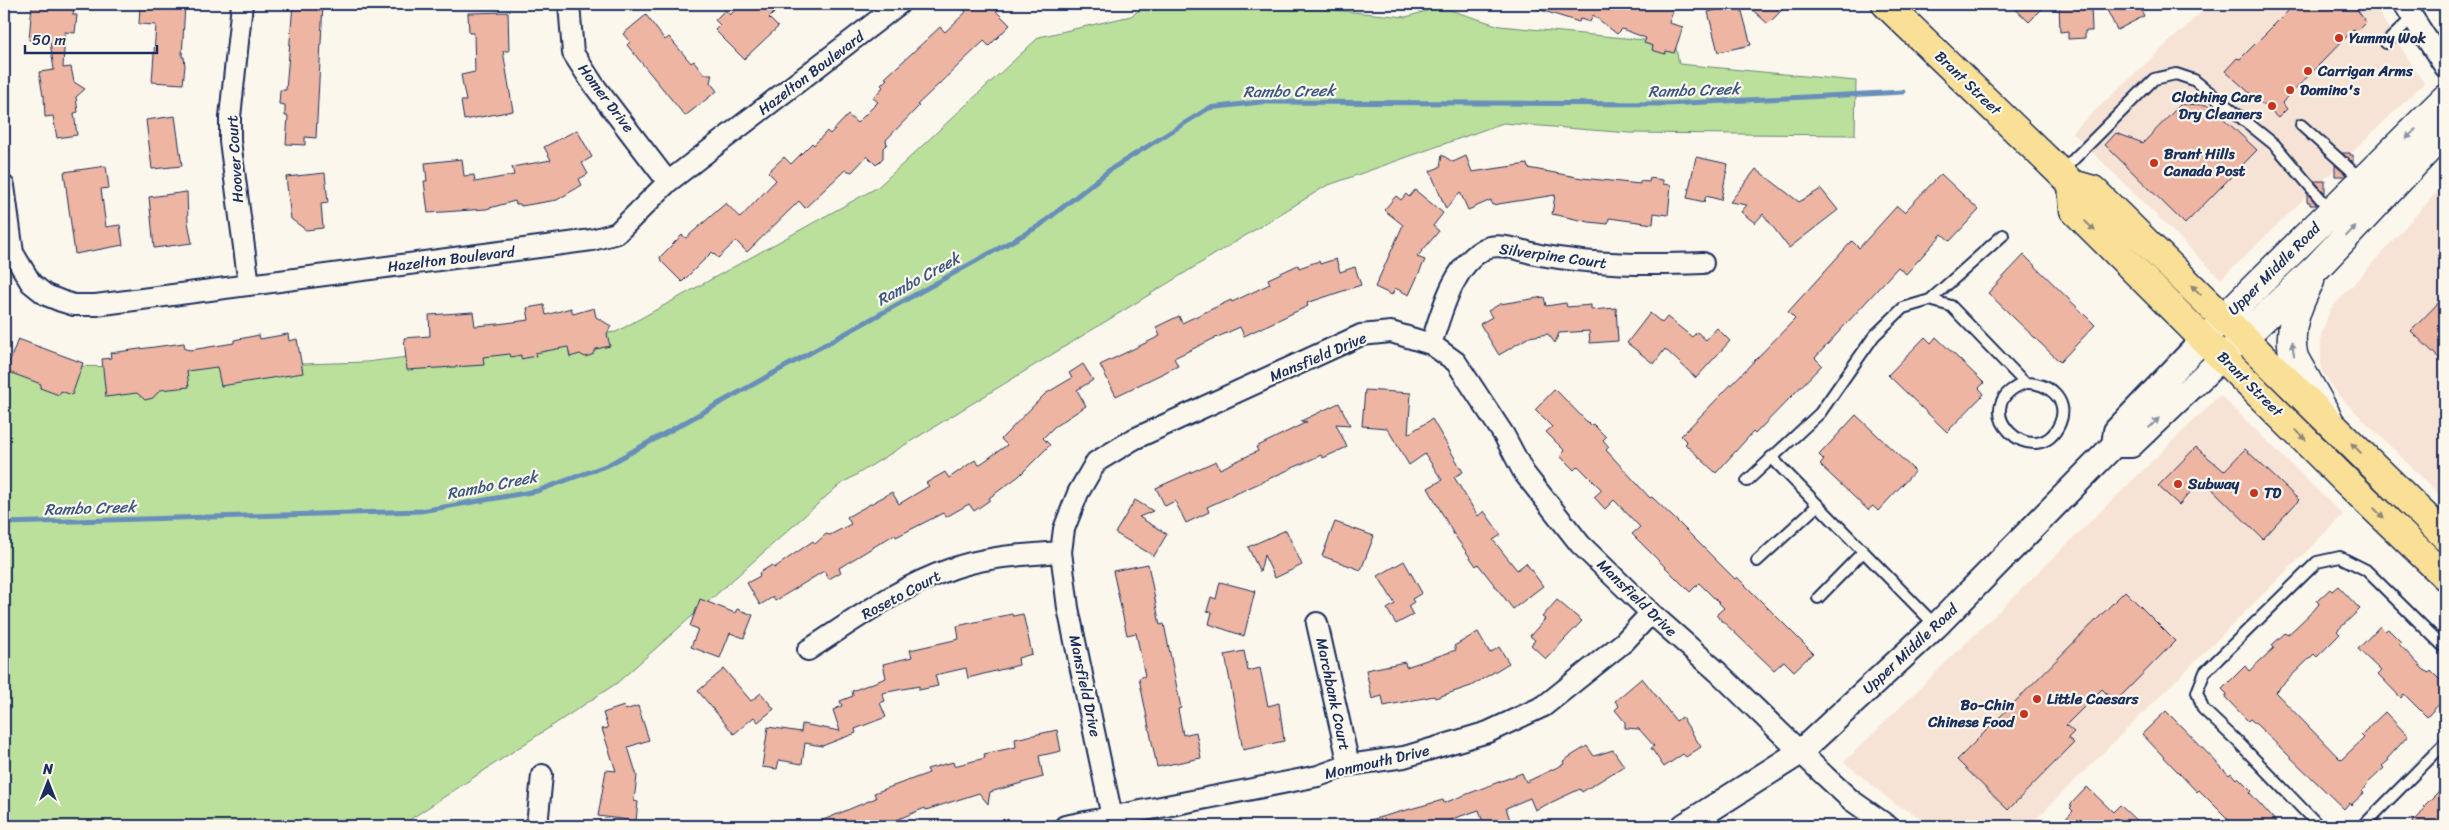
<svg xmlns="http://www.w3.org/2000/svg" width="2449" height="830" font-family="Sriracha,sans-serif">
  <rect width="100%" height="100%" fill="#fbf7ec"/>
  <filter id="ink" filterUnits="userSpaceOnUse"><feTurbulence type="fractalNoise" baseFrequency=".02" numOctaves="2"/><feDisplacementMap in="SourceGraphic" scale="10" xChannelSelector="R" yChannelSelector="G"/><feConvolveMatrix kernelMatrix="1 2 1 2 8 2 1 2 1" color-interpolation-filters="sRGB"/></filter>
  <g filter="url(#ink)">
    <path fill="#f7e3d6" d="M2210,4H2373L2424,83L2221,279L2072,132Z
      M2445,183V500L2339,396L2321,370V335L2330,310Z
      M2220,395L2343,515L2029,826H1951L1921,818L1895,804L1844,762Z"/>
    <path fill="#bbe09b" stroke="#6b887c" d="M1182,4H1267L1406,17L1440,7L1500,26L1675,43L1679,64L1856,81L1855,135L1629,133L1503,123L1326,186L838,486L617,683L400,826H4V366L211,367L366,362L616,332L878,187L1039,37L1131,16L1144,7L1154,10Z"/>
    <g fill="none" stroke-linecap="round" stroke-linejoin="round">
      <path stroke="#678fba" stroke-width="5" d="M4,523L421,511L537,491L608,465L1039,226L1111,169L1209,108L1261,102L1666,104L1903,92"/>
    </g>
    <path fill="#edb5a2" stroke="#1b2f5e" d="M32,4H70V6H74L73,15H77L75,33L65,32L63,68L71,67L74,82L85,89L76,97L78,112L74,113L77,135L57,138L53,116L45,117L44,95L43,96L39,72L54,70L50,42L29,40Z
      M140,4H185L182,57H184L185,66L183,84L152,82L156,25L139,24Z
      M293,4H323L316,138L305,137V145L286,144L288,116H285V105L279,104L280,90H286Z
      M742,4H783L769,18L778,27L744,59L715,30L720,25L715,20L725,10L730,15Z
      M959,4H989L1010,25L989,46L984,41L917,105L919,106L886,140L887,144L883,148V158L876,165L867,156L852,172L845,170L805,208L799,201L747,252L736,241L718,258L712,252L682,282L661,261L660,257L682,235L686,238L726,203L740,218L776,180L768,172L784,157L791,164L812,143L814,145L827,131L830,134L848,115L857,123L878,102L873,98L883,87L881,85L887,79L885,78L940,27L945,32L966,12Z
      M1531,4H1659L1674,8L1669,23L1683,27L1674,53L1666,51L1665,54L1652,50L1653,46L1644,43L1646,38L1622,29L1617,34L1593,15L1590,22L1580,19L1579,22L1531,7Z
      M1740,4L1751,45L1718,52L1708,12Z
      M1746,4H1788L1768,24Z
      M2010,4H2047L2029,22Z
      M2059,4H2091L2092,31H2085V38L2068,39V31L2060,32Z
      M2104,4H2138L2144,16L2117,30Z
      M2295,4H2353L2366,22L2357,31L2354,29L2282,103L2287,109L2278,118L2225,71L2237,58L2240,59Z
      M508,12L509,51H503L513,111L464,120L461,101H466L461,75L475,72L474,33H469L468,13Z
      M646,15L665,40L669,37L691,63L694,61L704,74H712L710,82L717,91L685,116L627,45L630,42L623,34Z
      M2181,104L2209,105L2257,150L2185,224L2105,145L2116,133L2143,143Z
      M175,116L182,166L152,169L146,120Z
      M577,130L592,157L582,163L588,174L579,179L582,185L557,200L521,206L520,204H516L515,201L486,209L428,213L424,181H427L425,163L462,159L464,176L474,175L475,182L514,175L512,167L551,160L544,147Z
      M2342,153H2350V155H2353V163Z
      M1442,155L1453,162L1466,156L1472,172L1527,164L1528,168L1582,178L1640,184V181L1649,182L1650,178L1663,180V184L1671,185L1668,215L1654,213L1653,224L1609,218L1608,224L1589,222L1552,214L1555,195L1492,205L1491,200L1468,210L1460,192L1446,209L1430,171L1440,167Z
      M1696,157L1728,164L1721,200L1706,196L1704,202L1687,198Z
      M2335,165L2346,175L2345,176H2335Z
      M106,166L109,188L101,189L106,227L120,225L123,245L75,254L64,172Z
      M1756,169L1799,202L1821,189L1838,210L1789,248L1763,214L1755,223L1741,212L1747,205L1730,202Z
      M325,173L328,203L321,204L323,228L306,230L291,219L286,177Z
      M1941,174L1979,210L1950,241L1942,234L1906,274L1898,267L1815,358L1822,365L1755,434L1753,432L1716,473L1685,444L1687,442L1681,436L1795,319L1788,312L1852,241L1859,248L1897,206L1904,212Z
      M2314,181H2325V193Z
      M1415,190L1443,213L1433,226L1439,231L1417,257L1425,260L1409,295L1395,288L1392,295L1375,287L1403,225L1384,210L1396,196L1401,200L1406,194L1409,197Z
      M187,192L188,222L192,243L154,248L149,197Z
      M2307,193L2316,204V205H2310V202H2307Z
      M2024,255L2095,325L2060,362L1988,293Z
      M1336,259L1340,272L1355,267L1361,285L1307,303L1308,306L1244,336L1240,327L1211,340L1174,358L1178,366L1116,396L1100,365L1160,336L1156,327L1179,316L1182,323L1231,300L1232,302L1270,284L1268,279L1298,265L1299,268L1319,261L1320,264Z
      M2445,296V364L2411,331Z
      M1544,297L1546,306L1566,303L1567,307L1591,305V310L1616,308L1618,341L1590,343L1589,331L1559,333L1555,343L1548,334L1529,337L1499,355L1480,324L1492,317L1488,311L1500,304Z
      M544,305L546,315L571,308L573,314L594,308L596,317L611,326L607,334L610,346L596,349L592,355L585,357L580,354L570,357L568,347L535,353L536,356L521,359V355L511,357L510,354L483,357L484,365L407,370L404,338L430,336L429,315L473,312L475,326L498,324L529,320L527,308Z
      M1650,313L1662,323L1667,317L1692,337L1697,332L1706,340L1717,328L1730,341L1696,378L1665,349L1654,364L1627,343Z
      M288,334L289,341L297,339L303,373L221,386L217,367L187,371L189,387L160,390L153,398L145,400L137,393L106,397L102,359L111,358L110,353L184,343L185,349L191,350L234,343V340L259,335L260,339Z
      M1925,337L1931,343L1936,337L1984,383L1979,388L1984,394L1947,432L1888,375Z
      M18,339L83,363L72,395L61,391L59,395L40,388L41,384L6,371Z
      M1083,364L1093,380L1077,390L1086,406L1054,427L1043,438L1050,445L1019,476L989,498L990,500L974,511L969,504L946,517L943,513L896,537L895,534L839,568L841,572L829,579L824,571L775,601L773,597L760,605L747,583L760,576L759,573L772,565L774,568L813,541L815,544L826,534L830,535L851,524L847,517L892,492L899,504L929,486L926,483L945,472L949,478L975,460L979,465L1007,445L1001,439L1045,394L1072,378L1069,373Z
      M1555,389L1591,426L1593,424L1606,437L1603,440L1609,447L1606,450L1650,498L1652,497L1678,522L1735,579L1737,577L1813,653L1794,671L1784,661L1774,670L1716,615L1724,608L1699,583L1690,592L1632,534L1640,527L1614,500L1605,509L1594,497L1602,490L1578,466L1574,470L1560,456L1565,451L1546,432L1552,427L1535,410Z
      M1365,390L1411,393L1408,434L1432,419L1463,472L1454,477L1478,516L1484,511L1501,535L1493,540L1517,570L1526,563L1543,586L1513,609L1478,564L1476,566L1453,533L1428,488L1442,480L1425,454L1409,465L1387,428L1362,426Z
      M1339,403L1350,425L1336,424L1347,447L1323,458L1321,455L1207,507L1209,512L1186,523L1175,501L1165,506L1156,488L1216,461L1220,469L1258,451L1256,447L1307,422L1301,421Z
      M1856,415L1915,471L1878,511L1873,506L1868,510L1820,465L1824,460L1819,455Z
      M2196,447L2224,471L2245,449L2299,500L2263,539L2202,479L2179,505L2158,486Z
      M1135,500L1153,511L1139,517L1167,534L1154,556L1115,533Z
      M1335,522L1374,536L1361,570L1322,556Z
      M1286,530L1302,565L1275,578L1264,555L1260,572L1248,547Z
      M1404,561L1422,593L1412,599L1414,602L1408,606L1413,615L1396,624L1387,609L1395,604L1378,576Z
      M1148,564L1160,625L1164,624L1178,693L1181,708L1178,709L1183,735L1196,732L1201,758L1157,767L1139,678L1145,676L1136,633L1127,635L1113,571Z
      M1220,582L1255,591L1244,636L1209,624L1212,612L1207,611L1211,597L1216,599Z
      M2338,586L2360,609L2337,631L2340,634L2317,657L2314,654L2275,692L2341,760L2364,738L2361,735L2385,712L2408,736L2387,759L2388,761L2382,766L2384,768L2367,784L2362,791L2364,793L2351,805L2349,803L2344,809L2256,724L2250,719L2248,721L2225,697L2227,694L2222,689L2245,666L2249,671L2274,648L2272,645L2285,633L2287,635L2293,630L2314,610L2319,604L2317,601L2330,589L2332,591Z
      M2125,591L2175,641L2115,702L2102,689L2066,725L2074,732L2068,738L2074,743L2008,810L1957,760Z
      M700,599L735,613L737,609L753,615L744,638L730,633L720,658L691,647L698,629L690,626Z
      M1557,600L1582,621L1546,659L1531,645L1535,640L1530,636L1545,619L1542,617Z
      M1012,614L1013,616L1023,614L1032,654L1018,658L1019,665L968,678L966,668L935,675L938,686L919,690V686L882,693L885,701L880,703L886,717L855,729L856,733L822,746L805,743L802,764L779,760L777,769L762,767L768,727L801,732L802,724L840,731L833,710L842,706L840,701L853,696L852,691L886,678L883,664L912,657L910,650L959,639L957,626Z
      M2380,626L2385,631L2388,629L2401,642L2399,644L2425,671L2429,673L2431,671L2445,685V698L2427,717L2404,694L2401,698L2378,674L2381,671L2358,649Z
      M1478,632L1490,653L1499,647L1509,663L1471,686L1435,698L1434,696L1384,706L1382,696L1372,699L1366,670L1405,662L1406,667L1456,650L1454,646Z
      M1244,651L1248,671L1260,668L1268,706L1279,703L1284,741L1243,750L1225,655Z
      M724,669L751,701L761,693L774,709L758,722L754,717L734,734L698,691Z
      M1642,678L1676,721L1682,717L1701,747L1686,757L1683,754L1664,767L1651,748L1654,746L1639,729L1625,728V722L1615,710L1619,706L1615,701Z
      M624,706L625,710L638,706L649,740L628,747L637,776L634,801L638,802L636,821L598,816L606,770L616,771L602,729L608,728L603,713Z
      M2166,711L2229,775L2231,773L2236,779L2238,777L2252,791L2250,793L2280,826H2235L2199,790L2197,792L2142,734Z
      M1057,730L1061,751L1039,756L1043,777L990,792L988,804L979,793L926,810L925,808L882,826H809L876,798L874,793L929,773L927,769L953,762L954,766L985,758L984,754L1016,747L1015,739Z
      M1587,746L1594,756L1613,750L1624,766L1582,792L1580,789L1535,810L1530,798L1506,808L1512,826H1484L1479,810L1449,820L1450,826H1364L1363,822L1443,800L1444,803L1522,773L1526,782L1564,764L1563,761Z
      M2445,785V826H2409L2420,815L2425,808L2423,807Z
      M2087,787L2113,812L2120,805L2142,826H2059L2073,811L2070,808L2072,806L2070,805Z"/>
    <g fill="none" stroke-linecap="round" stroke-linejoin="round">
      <defs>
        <path id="service" d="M2386,43L2413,17
          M2301,125L2362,180
          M2061,172L2154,79L2176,74L2194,80L2275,145L2331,211
          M1930,300L1951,306L2025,383C2047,382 2070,399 2060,423C2037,477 1961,407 2025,383
          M1771,457L1936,626
          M1747,481L1820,413L1874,336L1903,308L1930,300L2003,235
          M1757,561L1818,505
          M1818,598L1863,552
          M2319,826L2239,743L2203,709L2197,692L2205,672L2317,562L2340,557L2366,570L2445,648
          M2363,826L2445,743"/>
        <path id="minor" d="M242,4L230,117V141L249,285
          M569,4L573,53L593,84L668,182
          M2404,4L2445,67
          M4,186L13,253L31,283L46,295L61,301L74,305H96L592,240L617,233L668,182L899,4
          M1431,344C1442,312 1452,267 1484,249C1499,241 1524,252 1540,255C1595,265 1648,265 1703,263
          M1317,623L1349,765
          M808,650C853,621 900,586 951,569C986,556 1024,555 1061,552
          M1112,817L1068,608L1061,552L1064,529L1078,493L1096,462L1134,439L1361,335L1391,332L1431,344L1456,362L1504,435L1524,473L1580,544L1651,613L1719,673L1825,776L1851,800L1888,826
          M537,826L542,775
          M1065,826L1318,776L1349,765L1404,757L1488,732L1544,706L1624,642L1651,613"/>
        <path id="tertiary" d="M2114,445H2131L2244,337
          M1684,826L1799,753L1936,626L2114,445L2116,431L2224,318"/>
        <path id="secondary" d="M2310,281C2297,306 2287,330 2294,358L2328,418
          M2224,318L2445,99
          M2244,337L2318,266L2445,131"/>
        <path id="primary" d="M1886,4L2072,184L2093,190L2445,536
          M2072,184L2074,210L2344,479L2445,576"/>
      </defs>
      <use href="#service" stroke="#1b2f5e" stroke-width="14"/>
      <use href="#minor" stroke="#1b2f5e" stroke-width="24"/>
      <use href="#tertiary" stroke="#1b2f5e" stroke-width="28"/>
      <use href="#secondary" stroke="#1b2f5e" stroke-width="31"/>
      <use href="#primary" stroke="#1b2f5e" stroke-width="31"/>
      <use href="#service" stroke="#fbf7ec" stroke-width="10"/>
      <use href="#minor" stroke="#fbf7ec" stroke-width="20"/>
      <use href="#tertiary" stroke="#fbf7ec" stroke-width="24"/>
      <use href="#secondary" stroke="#fbf7ec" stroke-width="28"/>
      <use href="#primary" stroke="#fadf96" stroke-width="28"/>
    </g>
    <defs><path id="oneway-solid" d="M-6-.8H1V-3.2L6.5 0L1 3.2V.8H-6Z" transform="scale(1.25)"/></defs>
    <g fill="#8b93a5">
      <use href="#oneway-solid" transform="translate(2411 134) rotate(135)"/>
      <use href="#oneway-solid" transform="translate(2351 231) rotate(-47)"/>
      <use href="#oneway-solid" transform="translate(2293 349) rotate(-99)"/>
      <use href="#oneway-solid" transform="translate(2154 423) rotate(-44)"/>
    </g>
    <g fill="#8a877a">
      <use href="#oneway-solid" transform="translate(2090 226) rotate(45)"/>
      <use href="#oneway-solid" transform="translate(2196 290) rotate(-136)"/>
      <use href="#oneway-solid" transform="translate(2301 435) rotate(46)"/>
      <use href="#oneway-solid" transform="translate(2356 448) rotate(-136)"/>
      <use href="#oneway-solid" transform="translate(2379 513) rotate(44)"/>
    </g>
  </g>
  <g fill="#c8321e" stroke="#fbf7ec" stroke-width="2">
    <circle cx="2339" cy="38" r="5"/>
    <circle cx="2308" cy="71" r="5"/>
    <circle cx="2290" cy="90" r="5"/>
    <circle cx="2272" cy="106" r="5"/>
    <circle cx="2154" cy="163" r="5"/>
    <circle cx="2178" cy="484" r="5"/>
    <circle cx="2254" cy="493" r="5"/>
    <circle cx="2037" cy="699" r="5"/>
    <circle cx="2024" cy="714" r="5"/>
  </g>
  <g text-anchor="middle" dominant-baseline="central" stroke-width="4.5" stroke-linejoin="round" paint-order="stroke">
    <g font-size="15" font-weight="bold" fill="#1b2f5e" stroke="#fbf7ec" text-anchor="start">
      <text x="2349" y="38">Yummy Wok</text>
      <text x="2318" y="71">Carrigan Arms</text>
      <text x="2300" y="90">Domino's</text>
      <text x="2262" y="97" text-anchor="end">Clothing Care<tspan x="2262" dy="17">Dry Cleaners</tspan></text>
      <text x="2164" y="154">Brant Hills<tspan x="2164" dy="17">Canada Post</tspan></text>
      <text x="2188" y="484">Subway</text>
      <text x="2264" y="493">TD</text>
      <text x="2047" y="699">Little Caesars</text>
      <text x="2014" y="705" text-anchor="end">Bo-Chin<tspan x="2014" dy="17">Chinese Food</tspan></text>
    </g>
    <g font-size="15" fill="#1b2f5e" stroke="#fbf7ec">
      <text transform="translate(811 73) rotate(-37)">Hazelton Boulevard</text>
      <text transform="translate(1968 83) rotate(44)">Brant Street</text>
      <text transform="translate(606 98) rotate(53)">Homer Drive</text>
      <text transform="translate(235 159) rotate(-94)">Hoover Court</text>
      <text transform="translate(1553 256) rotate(8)">Silverpine Court</text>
      <text transform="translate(451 259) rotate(-7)">Hazelton Boulevard</text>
      <text transform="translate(2274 269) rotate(-45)">Upper Middle Road</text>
      <text transform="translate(1318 357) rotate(-23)">Mansfield Drive</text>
      <text transform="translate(2250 384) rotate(45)">Brant Street</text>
      <text transform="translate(901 595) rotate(-28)">Roseto Court</text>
      <text transform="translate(1637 598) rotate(44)">Mansfield Drive</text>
      <text transform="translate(1910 649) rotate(-43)">Upper Middle Road</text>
      <text transform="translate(1085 686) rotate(78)">Mansfield Drive</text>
      <text transform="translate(1333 694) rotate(78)">Marchbank Court</text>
      <text transform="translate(1377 762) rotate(-13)">Monmouth Drive</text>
    </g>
    <g font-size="16" font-style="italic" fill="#3b5784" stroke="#fbf7ec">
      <text transform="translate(1694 90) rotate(-2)">Rambo Creek</text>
      <text transform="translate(1289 91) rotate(-1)">Rambo Creek</text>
      <text transform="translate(918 279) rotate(-29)">Rambo Creek</text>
      <text transform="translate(492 485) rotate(-11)">Rambo Creek</text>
      <text transform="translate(90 508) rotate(-2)">Rambo Creek</text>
    </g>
  </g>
  <rect width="2449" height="830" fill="none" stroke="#fbf7ec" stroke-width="20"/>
  <rect x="10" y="10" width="2429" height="810" fill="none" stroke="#1b2f5e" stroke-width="2" filter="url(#ink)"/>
  <g transform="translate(48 782)" stroke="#fbf7ec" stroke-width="4" paint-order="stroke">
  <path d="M0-4L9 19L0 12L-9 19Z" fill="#1b2f5e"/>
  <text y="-8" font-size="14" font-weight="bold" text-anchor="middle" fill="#1b2f5e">N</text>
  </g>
  <path d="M25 45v8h132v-8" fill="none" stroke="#1b2f5e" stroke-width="2.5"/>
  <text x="32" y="45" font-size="15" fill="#1b2f5e" stroke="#fbf7ec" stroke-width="4" paint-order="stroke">50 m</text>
</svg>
